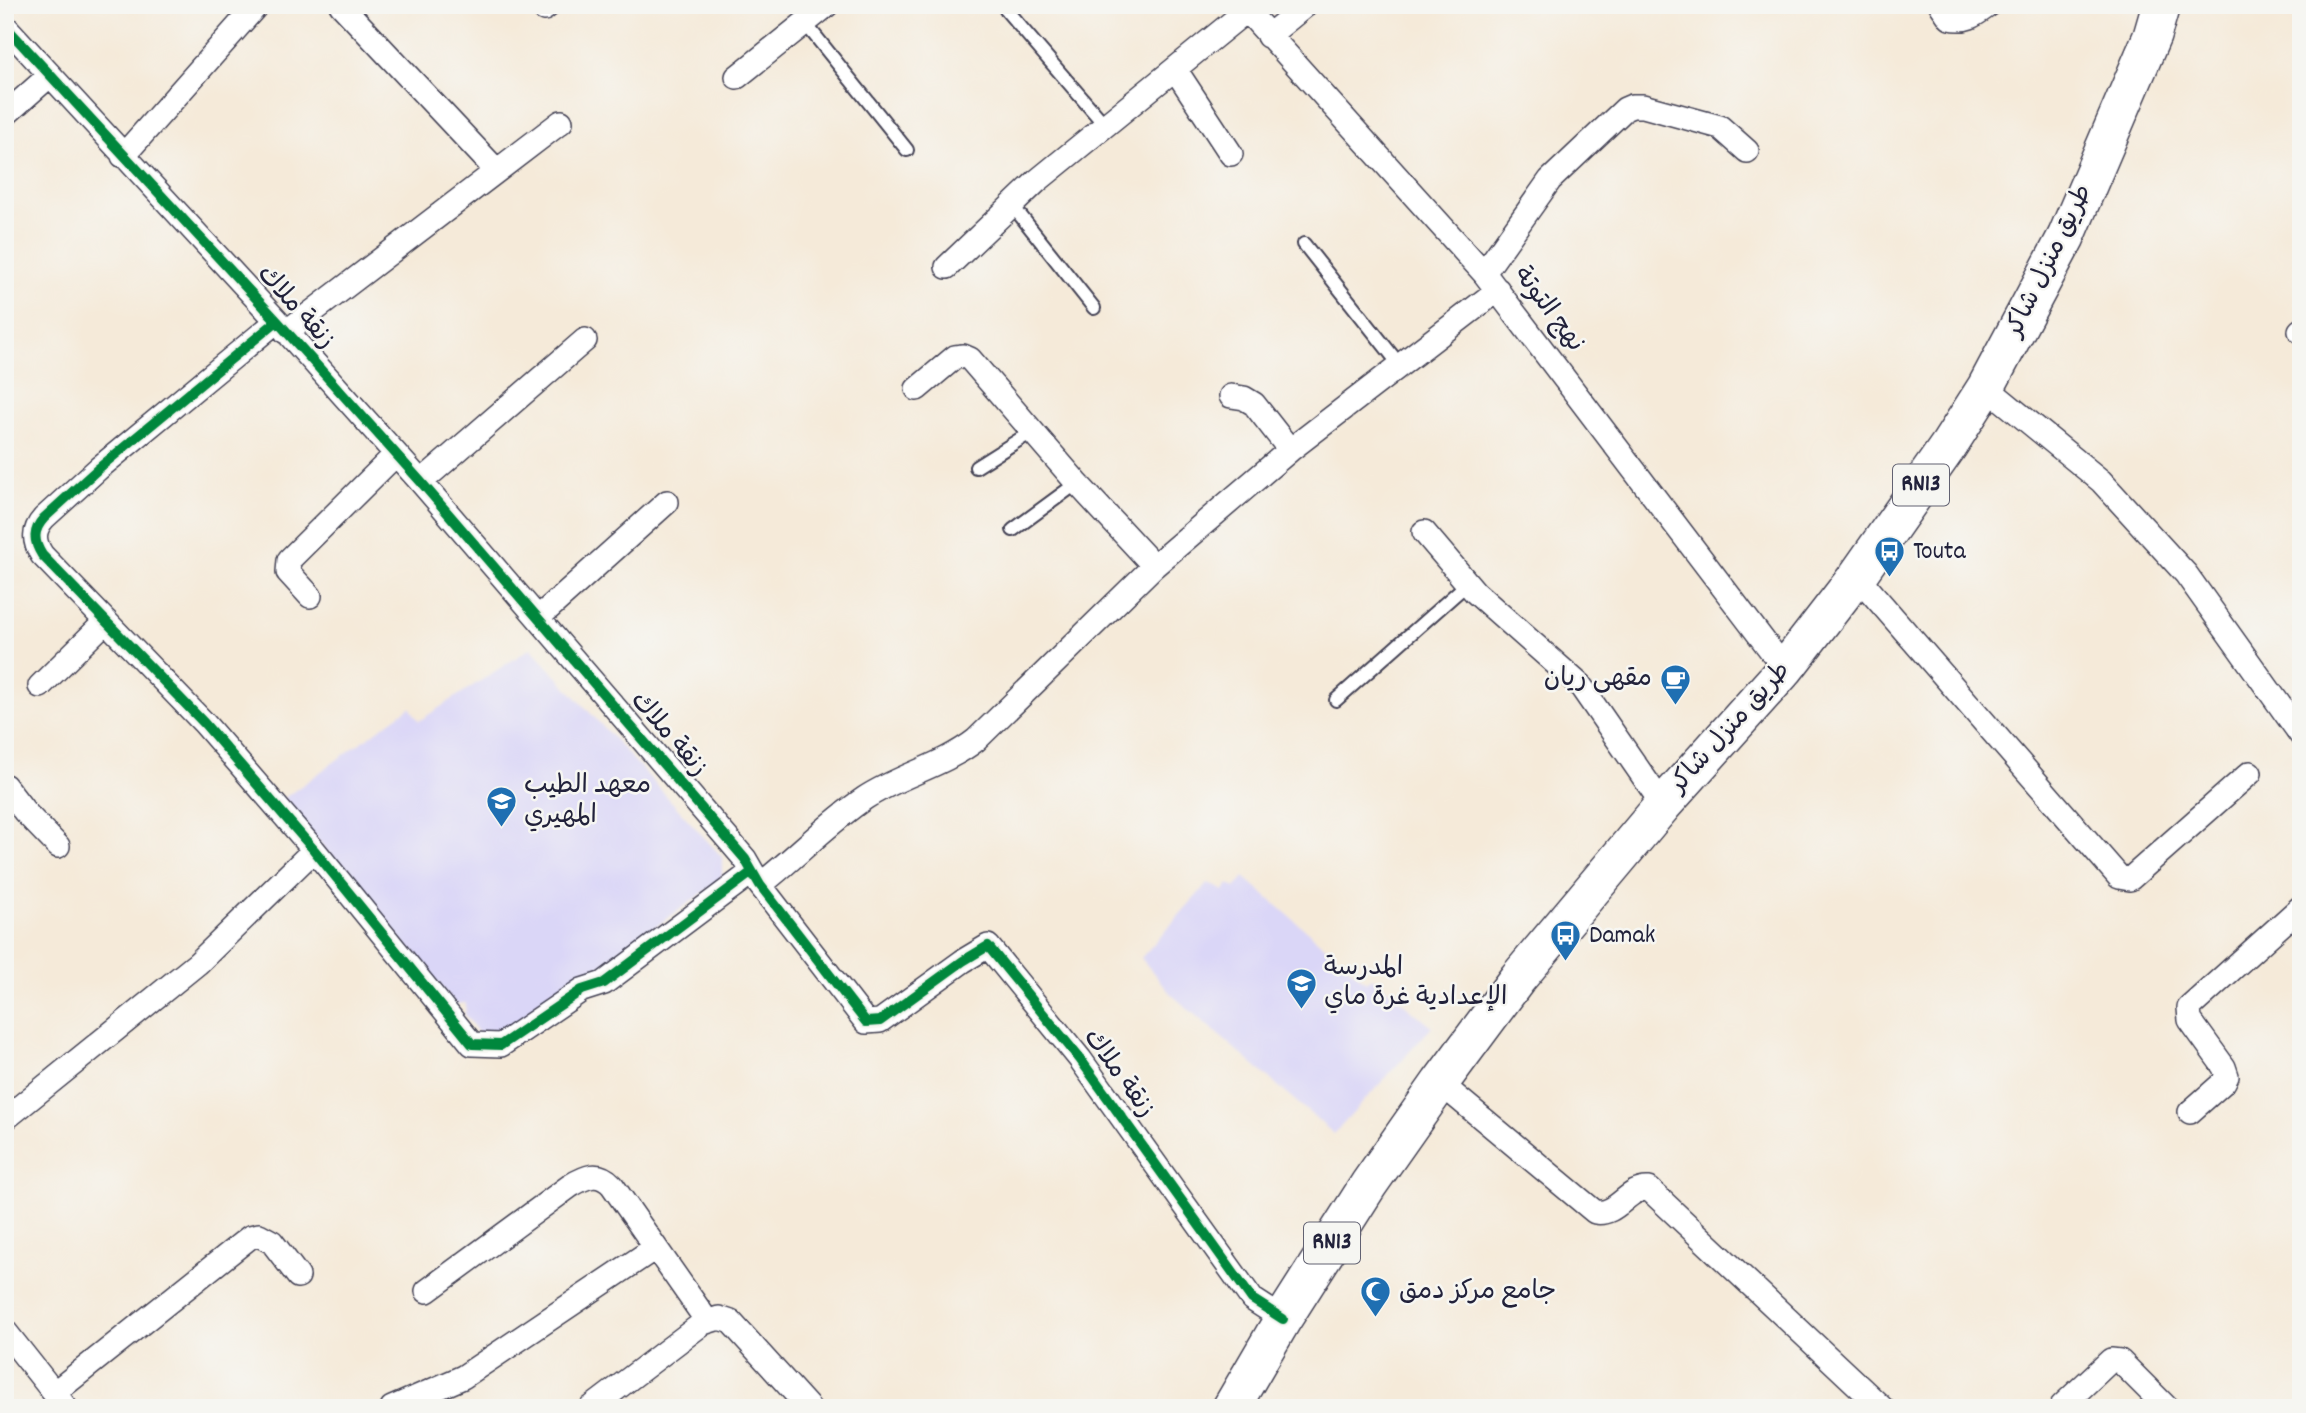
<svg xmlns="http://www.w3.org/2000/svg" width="2306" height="1413" font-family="Dekko,'Playpen Sans Arabic',sans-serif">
  <rect width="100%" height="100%" fill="#f6f6f2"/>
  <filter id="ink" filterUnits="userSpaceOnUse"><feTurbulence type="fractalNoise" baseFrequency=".0143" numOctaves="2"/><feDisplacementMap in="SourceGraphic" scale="14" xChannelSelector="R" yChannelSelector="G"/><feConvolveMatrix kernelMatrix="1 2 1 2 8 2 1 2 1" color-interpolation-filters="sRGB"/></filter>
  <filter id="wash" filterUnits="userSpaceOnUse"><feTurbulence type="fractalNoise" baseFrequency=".00686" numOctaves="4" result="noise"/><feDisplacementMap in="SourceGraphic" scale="28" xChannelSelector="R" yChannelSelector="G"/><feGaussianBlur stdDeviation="1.57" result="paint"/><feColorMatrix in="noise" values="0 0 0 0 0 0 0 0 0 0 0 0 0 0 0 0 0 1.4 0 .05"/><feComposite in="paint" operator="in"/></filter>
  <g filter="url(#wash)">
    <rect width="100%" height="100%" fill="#f5ead9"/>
    <path fill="#dad6f7" d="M531,648L722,857V879L503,1037L480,1035L465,1015L466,1003L455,1004L283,799L410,707L419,721Z
      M1244,877L1366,982L1372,977L1432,1027L1334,1134L1171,994L1141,958L1208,883L1224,891L1229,884L1235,888Z"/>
  </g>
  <g filter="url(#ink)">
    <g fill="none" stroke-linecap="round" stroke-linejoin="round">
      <defs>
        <path id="lane" d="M1006,10L1105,125
          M805,23L907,150
          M1012,205L1094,308
          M1304,244L1399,364
          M976,467L1033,431
          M1013,530L1077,483
          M1336,700L1467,584"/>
        <path id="street" d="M341,5L496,170
          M1242,5L1484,273L1785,669
          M1941,5L1950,18C1967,22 1975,15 1989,5
          M544,9L549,5
          M5,26L277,321L421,482L745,859L760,885L866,1022L880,1021L963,961L988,946L1080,1059L1252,1299L1283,1319
          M1268,36L1306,5
          M1175,69L1231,154
          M737,77L827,5
          M5,115L49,76
          M123,156L257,5
          M947,267L1037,181L1246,11
          M1484,273L1550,180L1625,109L1632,106H1643L1720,127L1747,151
          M277,321L99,468L44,518C33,530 33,541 42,555L204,723L314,850L472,1044L501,1045L582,990L604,983L752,872
          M2300,331L2301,330
          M286,332L561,122
          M1986,387L2101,481L2186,574L2301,735
          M917,389L955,357L963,356L970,359L1077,483L1154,566
          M1231,396L1244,398L1254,404L1290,450
          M421,482L585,340
          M1424,532L1475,592L1580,685L1663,805
          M1857,576L2119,877L2130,879L2250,773
          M310,596L288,572L289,560L396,454
          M538,618L667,502
          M40,686L106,621
          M5,786L25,812L58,846
          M760,885C796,857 828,823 865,798C900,775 943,766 976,740L1154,566L1290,450L1498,290
          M1440,1083L1595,1212C1618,1216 1627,1187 1649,1189L1882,1408
          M2190,1112L2224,1082L2227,1076L2224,1067L2190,1020L2189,1008L2301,907
          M5,1119L198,963L314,850
          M427,1291L570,1186C585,1177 598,1170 612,1185L707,1321
          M5,1331L66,1408
          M54,1393L250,1237L259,1235L272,1242L298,1276
          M2062,1406L2111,1360L2120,1361L2167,1408
          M392,1408L463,1377L655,1248
          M591,1408L703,1323L719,1318L731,1322L809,1408"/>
        <path id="primary" d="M1231,1408L1283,1319L1369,1184L1440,1083L1518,978L1663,805L1785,669L1857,576L1949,445L1986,387L2066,237L2152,36L2161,5"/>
      </defs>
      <use href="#lane" stroke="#424053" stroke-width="16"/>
      <use href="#street" stroke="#424053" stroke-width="26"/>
      <use href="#primary" stroke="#424053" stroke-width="40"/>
      <use href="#lane" stroke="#fff" stroke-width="12"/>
      <use href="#street" stroke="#fff" stroke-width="23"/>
      <use href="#primary" stroke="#fff" stroke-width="37"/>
      <defs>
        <path id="cycleway" d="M5,26L277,321L421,482L745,859L760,885L866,1022L880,1021L963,961L988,946L1080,1059L1252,1299L1283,1319
          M277,321L99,468L44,518C33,530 33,541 42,555L204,723L314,850L472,1044L501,1045L582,990L604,983L752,872"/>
      </defs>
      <use href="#cycleway" stroke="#f6f6f2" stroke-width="15"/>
      <use href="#cycleway" stroke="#00873e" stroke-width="10"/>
    </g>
  </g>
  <defs>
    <symbol id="bus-pin" viewBox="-11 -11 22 30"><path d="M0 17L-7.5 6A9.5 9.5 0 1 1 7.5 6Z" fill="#1f6fb2" stroke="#f6f6f2"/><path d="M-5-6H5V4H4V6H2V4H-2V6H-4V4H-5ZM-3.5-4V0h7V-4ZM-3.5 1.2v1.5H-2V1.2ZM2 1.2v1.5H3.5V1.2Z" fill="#fff"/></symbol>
    <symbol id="cafe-pin" viewBox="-11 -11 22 30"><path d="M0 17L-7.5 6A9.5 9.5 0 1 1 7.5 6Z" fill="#1f6fb2" stroke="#f6f6f2"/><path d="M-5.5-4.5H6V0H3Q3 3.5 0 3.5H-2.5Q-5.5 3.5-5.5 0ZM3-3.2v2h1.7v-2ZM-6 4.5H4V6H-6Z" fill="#fff"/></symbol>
    <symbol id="school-pin" viewBox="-11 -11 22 30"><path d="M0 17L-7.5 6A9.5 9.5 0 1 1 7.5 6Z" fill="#1f6fb2" stroke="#f6f6f2"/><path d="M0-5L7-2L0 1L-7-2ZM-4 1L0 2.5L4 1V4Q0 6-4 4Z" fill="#fff"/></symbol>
    <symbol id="mosque-pin" viewBox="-11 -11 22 30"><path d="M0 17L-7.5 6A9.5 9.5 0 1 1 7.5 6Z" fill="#1f6fb2" stroke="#f6f6f2"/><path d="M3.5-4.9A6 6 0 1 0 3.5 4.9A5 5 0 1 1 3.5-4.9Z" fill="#fff"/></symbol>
  </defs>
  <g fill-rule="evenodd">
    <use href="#bus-pin" x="1872" y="534" width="35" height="47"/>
    <use href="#cafe-pin" x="1658" y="662" width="35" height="47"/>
    <use href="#school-pin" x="484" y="784" width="35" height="47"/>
    <use href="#bus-pin" x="1548" y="918" width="35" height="47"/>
    <use href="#school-pin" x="1284" y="966" width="35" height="47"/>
    <use href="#mosque-pin" x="1358" y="1274" width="35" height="47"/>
  </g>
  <g text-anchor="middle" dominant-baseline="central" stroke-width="5" stroke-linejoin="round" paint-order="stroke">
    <g fill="#f6f6f2" stroke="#626272" stroke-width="2">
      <rect x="1893" y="464.5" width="56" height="41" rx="5"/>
      <rect x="1304" y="1222.5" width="56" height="41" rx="5"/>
    </g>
    <g font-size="24" font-weight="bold" fill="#22223b">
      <text x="1921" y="485">RN13</text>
      <text x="1332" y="1243">RN13</text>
    </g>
    <g font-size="26" fill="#22223b" stroke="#f6f6f2">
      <text transform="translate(2050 261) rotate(-64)">طريق منزل شاكر</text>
      <text transform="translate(295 308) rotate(48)">زنقة ملاك</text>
      <text transform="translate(1548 310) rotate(53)">نهج التوتة</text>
      <text transform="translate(1731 728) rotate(-48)">طريق منزل شاكر</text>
      <text transform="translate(668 735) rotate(49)">زنقة ملاك</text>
      <text transform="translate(1118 1074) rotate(54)">زنقة ملاك</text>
    </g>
    <g font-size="26" fill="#22223b" stroke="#f6f6f2" text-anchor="start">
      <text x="1913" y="552">Touta</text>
      <text x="1652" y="679" text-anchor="end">مقهى ريان</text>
      <text x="524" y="786">معهد الطيب<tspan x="524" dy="30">المهيري</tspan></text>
      <text x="1589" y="936">Damak</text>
      <text x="1324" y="968">المدرسة<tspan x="1324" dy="30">الإعدادية غرة ماي</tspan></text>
      <text x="1399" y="1292">جامع مركز دمق</text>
    </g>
  </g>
  <rect width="2306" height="1413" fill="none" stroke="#f6f6f2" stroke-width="28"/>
</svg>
